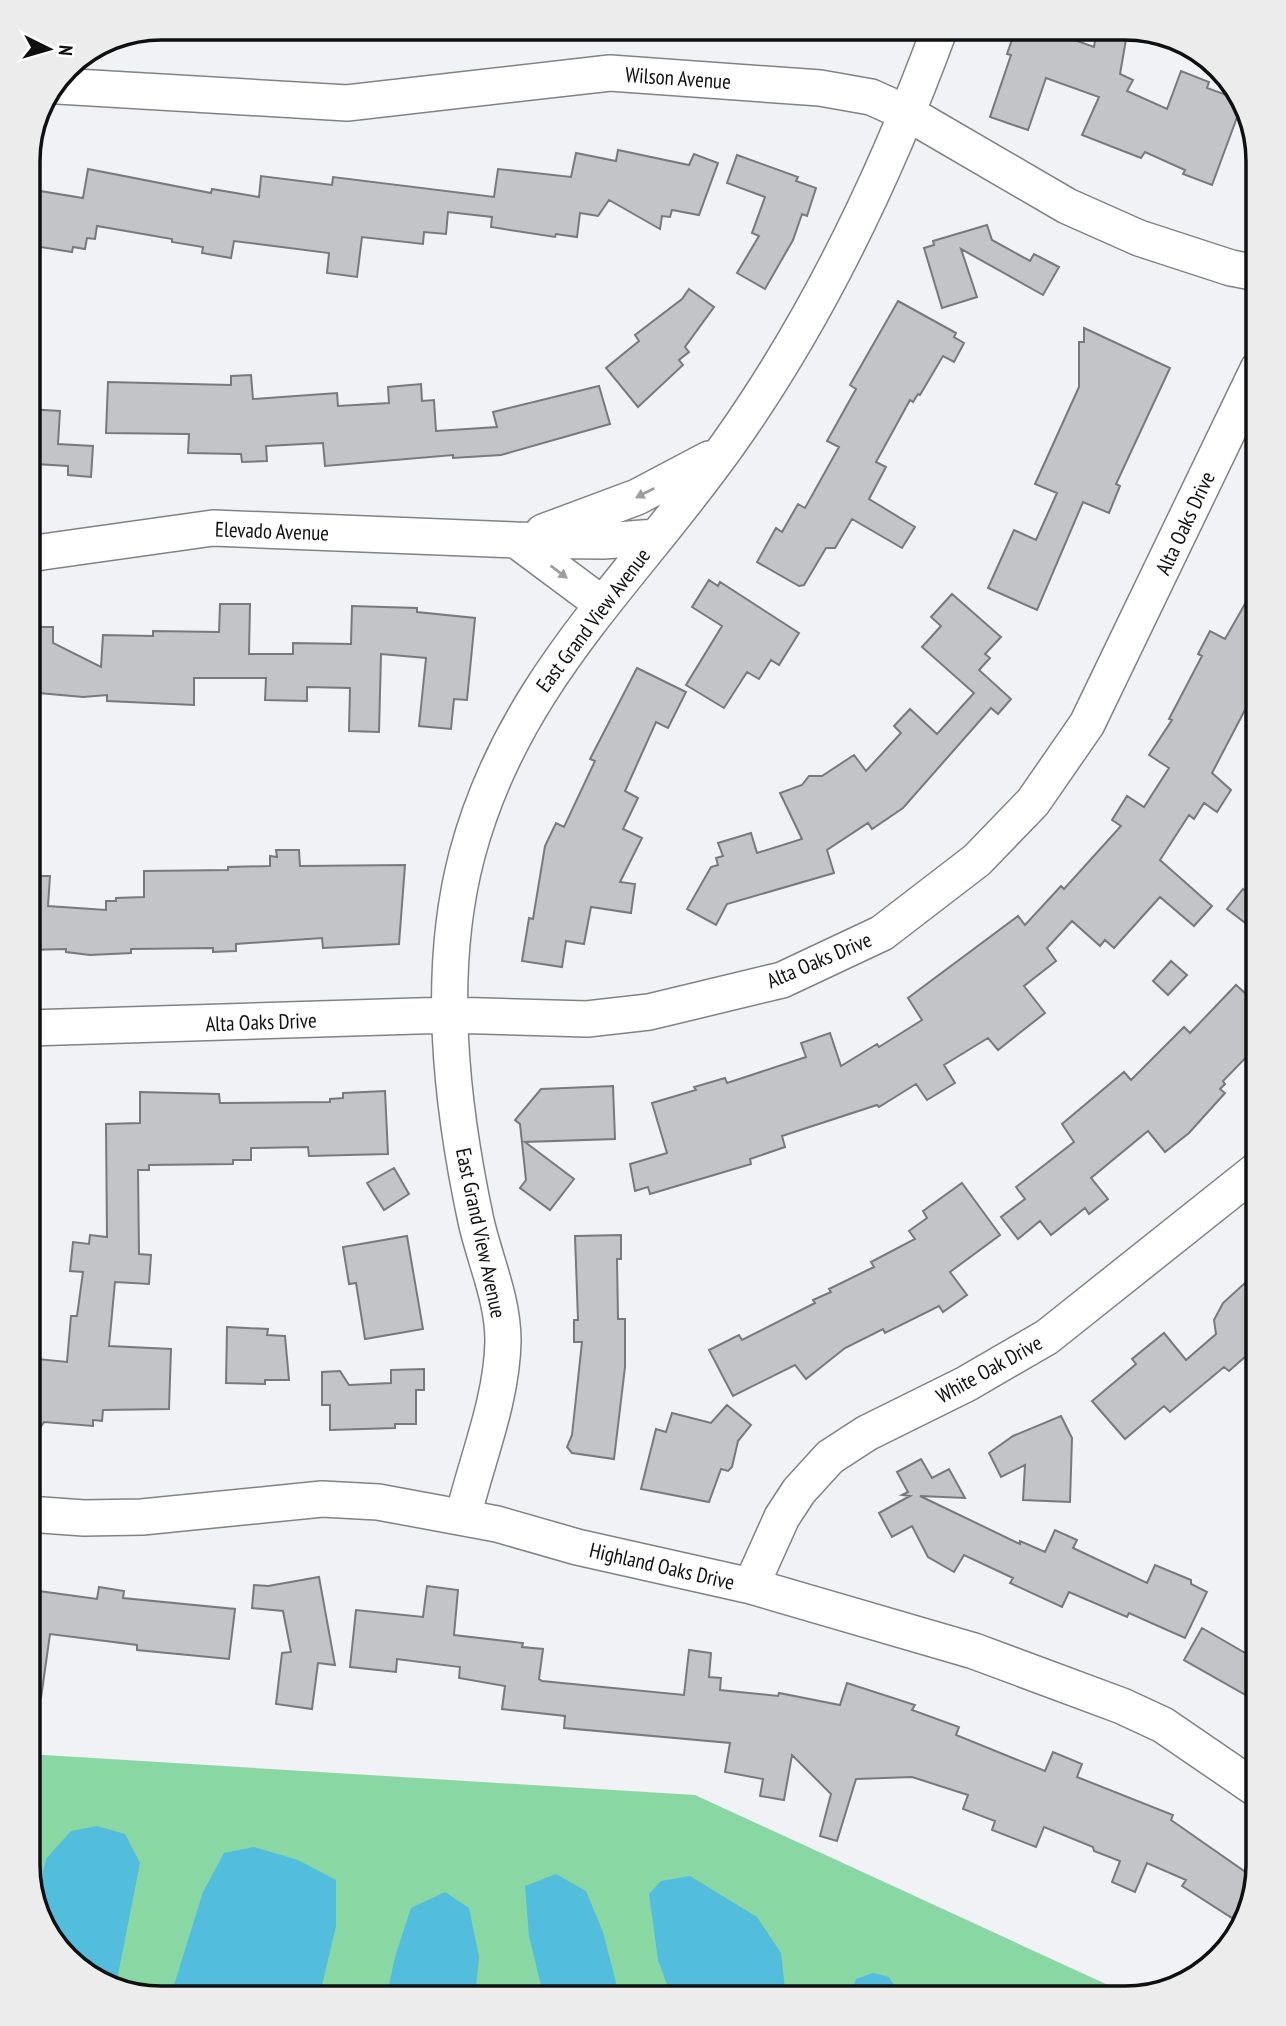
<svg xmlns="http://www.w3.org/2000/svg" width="1286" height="2026" font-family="'PT Sans Narrow',sans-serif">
  <rect width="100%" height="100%" fill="#f0f2f6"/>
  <path fill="#89d8a4" d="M28,1754L695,1795L1132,1996L153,1998L87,1976L42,1924L28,1865Z"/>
  <path fill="#52bddd" d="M97,1826L125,1834L140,1863L116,1985L87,1976L42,1924L36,1901L46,1859L71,1831Z
    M254,1847L298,1860L336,1880V1926L319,1998H170L203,1892L224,1853Z
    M556,1874L586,1891L603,1932L620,1998H544L529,1936L525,1886Z
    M690,1876L757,1917L781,1953L786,1998H672L658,1960L649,1894L661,1881Z
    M445,1892L469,1908L479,1957L475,1998H386L395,1957L411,1908Z
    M873,1973L889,1977L902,1998H849L856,1979Z"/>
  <path fill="#c2c4c7" stroke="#77797c" stroke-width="2" d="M1016,28H1040L1094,47L1097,28H1128L1120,74L1133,80L1127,91L1167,109L1181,71L1209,82L1207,88L1243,101L1212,185L1183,174L1185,170L1145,152L1141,158L1082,135L1099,97L1046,78L1028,130L990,117L1011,55L1007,54Z
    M618,150L689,165L694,154L718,163L699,215L672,210L670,217L662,216L660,229L609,200L598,216L580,213L577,237L556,234L555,237L491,227L492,217L448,212L446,234L424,232L423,244L362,237L357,277L327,273L329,253L234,241L231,258L202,253L203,247L172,242V239L97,226L95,239L87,238L85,249L73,247L72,252L28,245V189L83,198L88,169L211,193L212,189L259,197L261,176L332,185L333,177L494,197L498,169L571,177L576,153L616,161Z
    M737,155L798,177L796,181L816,188L807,216L802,214L793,240L765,289L737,273L759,236L752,233L765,197L727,183Z
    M987,225L992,240L1030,261L1034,254L1059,267L1043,295L961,249L977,297L942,308L924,248L934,245L933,241Z
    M689,289L714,307L685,347L689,352L679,360L683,365L638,407L606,368L639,341L635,335L682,299Z
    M898,301L956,333L954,337L964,343L954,362L943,356L920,395L918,394L913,402L910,400L876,462L886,467L869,499L915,527L902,548L852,519L835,548H826L804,585L799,586L757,562L776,528L782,532L798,504L805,508L839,447L827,441L856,389L850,385Z
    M1084,328L1170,368L1116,484L1120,486L1109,513L1083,502L1037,610L988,588L1014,530L1036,540L1057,493L1035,484L1079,387V342H1084Z
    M251,375L253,399L337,393L338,406L389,403L388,387L421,384L422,401L434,400L436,431L497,427L493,412L599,386L610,424L501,455L453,458V455L325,466L323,443L266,446L267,461L242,462L241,454L188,453L189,434L106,433L108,382L231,385V376Z
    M28,409L60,411L58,444L93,446L91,477L68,475V466L35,464V460L28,459Z
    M709,580L718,586L720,582L799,633L779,665L771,660L759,679L747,672L724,708L686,685L722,626L692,607Z
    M1258,581V685L1212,773L1231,790L1217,812L1204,803L1194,819L1189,815L1160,860L1212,906L1194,926L1160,897L1114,948L1105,940L1100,946L1072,921L1047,948L1056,961L1024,986L1045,1013L998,1050L988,1038L944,1065L955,1083L927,1100L916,1084L879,1107L877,1105L782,1136L785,1147L750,1159L751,1164L650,1194L648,1187L635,1191L630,1164L667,1153L652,1103L696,1090L694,1087L725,1078L727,1083L806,1057L801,1043L830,1033L841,1066L877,1044L879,1047L922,1020L908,998L1018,916L1025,925L1061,886L1064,889L1121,826L1112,820L1127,796L1144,807L1169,768L1149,755L1172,720L1169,719L1202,656L1198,654L1210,631L1225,639Z
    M952,594L1001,637L985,654L990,658L979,670L1011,699L998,714L991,708L903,808L872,829L868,823L827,850L834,873L727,904L716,925L687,909L711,867L718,865L716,858L723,856L718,843L751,833L757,853L802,839L780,793L802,785L809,776H822L854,755L866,771L901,733L894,726L910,709L937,734L974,693L922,647L941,626L931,617Z
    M220,604H250L249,654H293V643L351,644L352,606L417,608V612L475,618L467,700L454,699L451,729L419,726L426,658L381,654L379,732L349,731L350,688L307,687V701L265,700L266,678H194V705L107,701V695L83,697L28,692V627H53V643L101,667L103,635L153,636V631L219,632Z
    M637,668L686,692L668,728L656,722L625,791L638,798L623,829L642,838L620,882L635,884L631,913L591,907L584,944L566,941L562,967L522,961L529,918L533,919L545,846L556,823L564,827L595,761L590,759Z
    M276,850H299L300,866L405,865L399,944L323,948L322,938L236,944V951L213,952V948L131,949V953L90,955L66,952V949L28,950V876H50L48,906L106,910V901H116V898L144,897V871L228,870V867L270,866V856L277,857Z
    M1243,889L1258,901V911L1248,925L1227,909Z
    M1171,961L1187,975L1168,995L1153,981Z
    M1258,979V1045L1223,1081L1225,1084L1220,1089L1225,1093L1189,1133L1165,1152L1148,1131L1091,1178L1108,1199L1089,1214L1085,1208L1051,1235L1040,1221L1018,1239L1001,1217L1025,1199L1016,1187L1074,1142L1062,1124L1124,1072L1131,1080L1184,1027L1190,1033L1236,985L1245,993Z
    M613,1086L615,1139L525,1142L574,1179L550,1210L520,1188L526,1180L520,1124L515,1120L541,1089Z
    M385,1091L388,1154L309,1156L308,1147L251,1148V1160H233V1164L149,1165V1170H138L139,1254L151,1255L149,1284L115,1282L109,1346L171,1349L169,1409L103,1410L102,1421L93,1420V1426L44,1422L28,1446V1358L67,1362L71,1316H77L83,1272L70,1271L73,1242L89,1244L90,1235L107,1237L106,1124L140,1123V1092L219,1094L220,1103L330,1102V1099L343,1098V1093Z
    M394,1168L409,1194L384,1210L367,1183Z
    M962,1183L1000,1235L950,1272L967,1295L943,1312L939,1306L885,1333L883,1329L845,1348L806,1379L795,1365L733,1396L709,1350L739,1335L742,1340L815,1303L813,1300L831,1292L829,1289L874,1267L871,1262L915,1239L909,1231L927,1218L923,1211Z
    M621,1235V1259H617L618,1319H625V1367L614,1459L572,1453L567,1447L572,1435L582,1342H574V1320H578L575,1236Z
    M407,1236L423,1329L365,1339L356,1283L349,1284L343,1247Z
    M1258,1271V1372L1245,1357L1229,1371L1224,1367L1170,1412L1164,1406L1125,1439L1092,1401L1136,1364L1132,1359L1164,1333L1186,1360L1216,1334L1214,1320L1223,1303Z
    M227,1327L268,1329L267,1335L285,1336L289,1380H265V1384L226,1383Z
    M424,1369V1390H416V1424H395V1428L330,1430V1405H322V1372L340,1371L349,1385L391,1383V1370Z
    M727,1405L751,1425L738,1441L732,1467L728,1471L721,1469L709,1502L641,1489L656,1429L666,1432L672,1413L711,1423Z
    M1061,1416L1072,1438L1070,1502L1023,1500L1025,1465L1001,1477L989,1453L1013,1436Z
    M921,1459L932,1478L949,1469L965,1498L920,1496L1020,1544V1541L1045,1552L1055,1530L1077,1540L1073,1548L1147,1583L1155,1565L1191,1580V1584L1207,1592L1185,1638L1129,1613L1127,1617L1069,1592L1062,1607L1010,1583L1013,1578L964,1555L954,1572L928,1557L912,1526L892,1537L879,1513L910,1496L902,1495L908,1492L897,1472Z
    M319,1577L335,1665L318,1663L312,1709L276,1704L282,1653L291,1652L283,1611L252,1608L254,1585L268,1586Z
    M427,1586L458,1590L454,1635L523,1643L522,1647L543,1649L539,1679L542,1681L684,1695L689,1650L711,1653L709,1677L721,1678L720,1690L778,1696L779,1693L840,1705L847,1683L915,1705L912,1710L959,1727L956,1735L1045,1771L1053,1752L1082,1764L1077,1777L1173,1815L1171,1820L1254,1878L1251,1889L1232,1918L1182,1886L1186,1880L1147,1863L1135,1892L1112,1882L1120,1861L1094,1851L1093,1847L1044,1827L1036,1847L992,1830L995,1821L963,1809L968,1795L912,1777L856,1779L837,1841L820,1836L831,1794L792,1755L784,1800L760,1796L763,1779L725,1772L730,1743L564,1728L565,1716L502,1709L505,1686L459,1678L460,1667L397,1659L396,1672L350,1667L356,1610L423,1617Z
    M99,1587L124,1591L123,1598L235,1609L229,1659L137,1650V1645L50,1634L41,1698L28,1697L31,1590L97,1599Z
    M1202,1628L1247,1654L1258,1651V1702L1184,1660Z"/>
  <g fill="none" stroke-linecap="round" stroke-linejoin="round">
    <defs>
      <path id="minor" d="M58,86L347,103L610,73L820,88L871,97L909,114L1067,206L1139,238L1231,268L1258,273
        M543,532L637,497L709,459
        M516,540L602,604
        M28,554L213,528L516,540L603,541L656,537
        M28,1028L449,1015L587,1019L649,1012L782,980L882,933L977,860L1033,802L1087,724L1258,369
        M28,1514L84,1518L142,1517L322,1499L378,1502L497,1524L577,1547L751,1586L974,1651L1122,1706L1163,1725L1258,1790
        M463,1517C477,1459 502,1400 503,1341C503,1299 485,1261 476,1221C451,1104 436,973 467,855C513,682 630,583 729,443C819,316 886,175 940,28
        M751,1586L782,1517L799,1491L830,1457L867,1433L966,1384L1047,1337L1258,1169"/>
    </defs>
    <use href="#minor" stroke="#818285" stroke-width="38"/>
    <use href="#minor" stroke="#fff" stroke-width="35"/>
  </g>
  <defs><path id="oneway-solid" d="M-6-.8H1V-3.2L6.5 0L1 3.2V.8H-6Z" transform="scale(1.75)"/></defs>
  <g fill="#9f9fa0">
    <use href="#oneway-solid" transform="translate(645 493) rotate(153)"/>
    <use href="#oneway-solid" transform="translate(559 572) rotate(37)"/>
  </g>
  <g text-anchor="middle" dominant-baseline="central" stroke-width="7" stroke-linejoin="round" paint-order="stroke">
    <g font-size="21" fill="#0f1011" stroke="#fff">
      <text transform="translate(678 78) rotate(4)">Wilson Avenue</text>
      <text transform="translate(1185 523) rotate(-65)">Alta Oaks Drive</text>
      <text transform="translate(272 531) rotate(2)">Elevado Avenue</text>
      <text transform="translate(593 620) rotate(-53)">East Grand View Avenue</text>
      <text transform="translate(819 960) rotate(-23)">Alta Oaks Drive</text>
      <text transform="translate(261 1022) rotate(-2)">Alta Oaks Drive</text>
      <text transform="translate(481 1233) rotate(78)">East Grand View Avenue</text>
      <text transform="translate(989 1369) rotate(-29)">White Oak Drive</text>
      <text transform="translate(662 1566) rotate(13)">Highland Oaks Drive</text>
    </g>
  </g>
  <path d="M0 0H1286V2026H0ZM161 40H1125A121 121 0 0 1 1246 161V1865A121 121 0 0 1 1125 1986H161A121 121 0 0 1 40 1865V161A121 121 0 0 1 161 40Z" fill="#ececec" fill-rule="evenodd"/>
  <path fill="none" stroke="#0f1011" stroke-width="3.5" d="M161 40H1125A121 121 0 0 1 1246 161V1865A121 121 0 0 1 1125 1986H161A121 121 0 0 1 40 1865V161A121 121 0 0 1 161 40Z"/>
  <g transform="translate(49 49) rotate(95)" stroke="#ffffff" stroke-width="5" paint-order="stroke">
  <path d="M0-5L12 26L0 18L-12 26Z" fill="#0f1011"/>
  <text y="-10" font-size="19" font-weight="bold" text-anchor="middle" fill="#0f1011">N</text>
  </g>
</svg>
